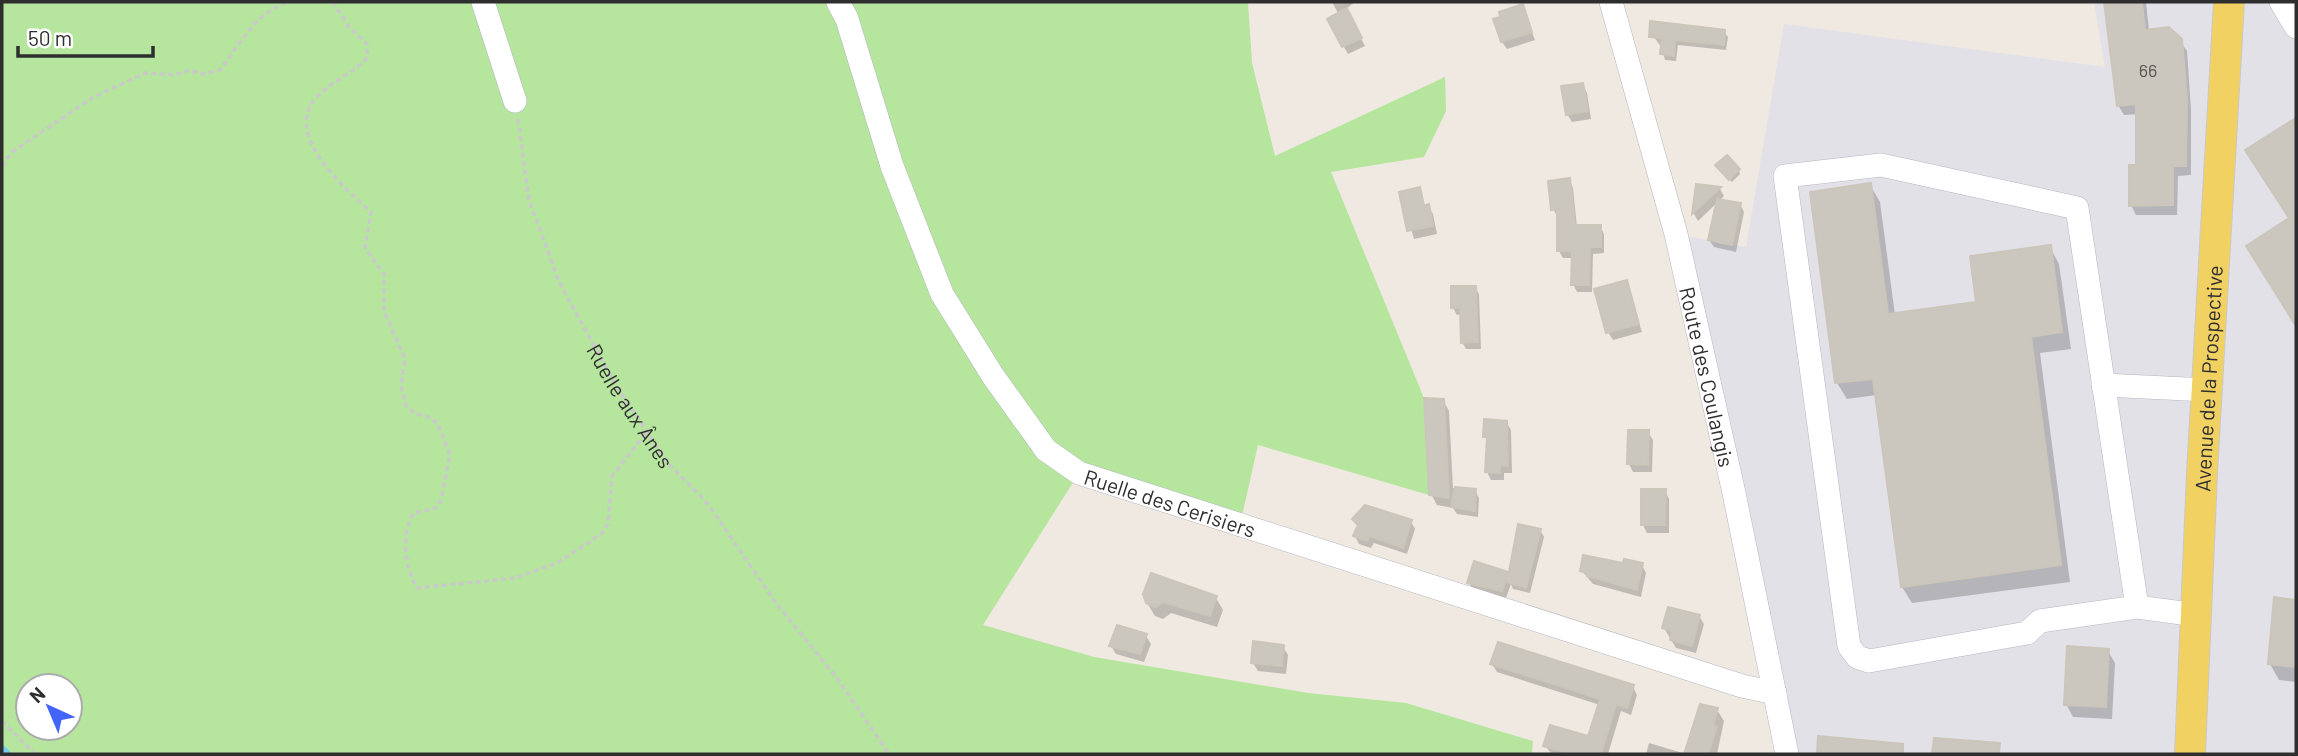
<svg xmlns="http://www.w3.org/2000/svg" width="2298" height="756" font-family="Barlow,sans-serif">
  <rect width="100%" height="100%" fill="#efe9e1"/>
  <path fill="#e3e1e8" d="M2094,2H2296V754H1787L1676,234L1746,247L1784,24L2105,67Z"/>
  <path fill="#b6e59e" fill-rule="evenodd" d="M2,2H1248L1252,63L1275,156L1445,77L1446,111L1424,157L1331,172L1424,398L1429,495L1258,445L1240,525L1079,473L983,625L1094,657L1308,693L1406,703L1533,741L1532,754H2ZM28,686H70V728H28Z"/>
  <path fill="#0003" d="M1332,2H1355L1346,9L1365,46L1348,54L1329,20L1339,15Z
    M2105,2H2146L2149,31L2180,41L2187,51L2191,110V175L2178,176L2177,215H2136L2131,205L2138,167V114L2124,115L2118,105Z
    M1522,6L1535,40L1507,49L1502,42Z
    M1724,32L1728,37L1726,50L1678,45L1676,61L1665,60L1662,48L1651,33Z
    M1583,85L1587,93L1591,119L1572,122L1567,114Z
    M2296,120V324L2255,259L2291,219L2248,151Z
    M1719,169L1739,170L1740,174L1732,182Z
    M1569,180L1573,188L1577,227L1600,226L1604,234V253L1593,254L1592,292H1577L1573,284L1574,258H1563L1559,251L1557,216L1553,209Z
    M1870,185L1880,202L1895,315L1978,304L2050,247L2059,264L2071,349L2040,353L2070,582L1912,603L1902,587L1877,395L1847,399L1837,383L1812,193Z
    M1698,186L1720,189L1724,196L1719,201L1740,204L1744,212L1736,252L1714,247L1709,240L1718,202L1698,221L1694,214Z
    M1419,189L1425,207L1428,206L1433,214L1437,234L1414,239L1401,193Z
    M1626,282L1642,332L1613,340L1608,332Z
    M1475,288L1479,294L1481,349H1466L1462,342V314L1457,315L1453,308Z
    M1443,400L1449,411L1453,488L1475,491L1479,498L1478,517L1457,514L1453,508L1437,505L1431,494Z
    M1506,422L1511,430L1512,473H1504V480H1491L1487,472L1488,443L1485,436Z
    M1648,432L1653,440L1652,472H1633L1629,464Z
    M1665,491L1669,499V533H1647L1643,525Z
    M1354,520L1411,522L1415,529L1407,554L1374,543L1371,548L1359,544L1355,536L1359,527Z
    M1540,530L1544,537L1530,593L1513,589L1511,584L1506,598L1474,591L1469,583L1507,574L1510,579Z
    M1624,565H1642L1646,573L1641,597L1593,584L1582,571Z
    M1216,598L1223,610L1217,627L1171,613L1163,619L1155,616L1147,603Z
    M2275,599L2296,601V682L2279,680L2270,664Z
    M1699,616L1704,624L1696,653L1676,648L1664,628Z
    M1146,636L1151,644L1144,662L1116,654L1111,646Z
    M1283,647L1288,655L1286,674L1258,671L1253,663Z
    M2108,651L2115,663L2112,719L2073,717L2066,704Z
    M1492,664L1633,687L1637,695L1631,715L1621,711L1608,754H1552L1545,746L1590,739L1600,705L1497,672Z
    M1717,710L1724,721L1717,754H1646L1649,743L1686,754Z"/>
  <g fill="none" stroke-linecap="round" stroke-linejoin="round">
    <path stroke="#75cff0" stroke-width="5" d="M2,747L9,754"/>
  </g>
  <path fill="#cbc7bf" stroke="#cbc5ba" stroke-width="2" d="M2104,2H2142L2145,30L2169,27L2182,39L2187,98L2186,166H2173V205L2129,206V165H2136V104L2117,106Z
    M1523,4L1532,32L1501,42L1493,19L1500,17L1499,12Z
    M1347,8L1362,38L1342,47L1327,19Z
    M1650,21L1725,30L1724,45L1675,40L1674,56L1660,54L1662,38L1649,37Z
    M1583,83L1588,111L1566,115L1561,86Z
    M2296,118V326L2246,246L2289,218L2245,150Z
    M1727,155L1740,169L1729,180L1715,165Z
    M1570,178L1575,225H1601V247H1590L1589,285H1571L1572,251H1557V209L1551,210L1548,181Z
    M1871,183L1888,314L1976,302L1970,256L2051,245L2062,332L2031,337L2061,565L1901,587L1873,379L1835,383L1810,192Z
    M1696,184L1721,187L1692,214Z
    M1420,187L1424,206L1429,204L1433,226L1407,231L1399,192Z
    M1717,199L1741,203L1732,245L1708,240Z
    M1627,280L1639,324L1606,333L1594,289Z
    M1451,286H1476L1478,342L1461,343L1460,308H1451Z
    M1424,398L1444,399L1449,498L1429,495Z
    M1484,419L1507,421L1508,466L1500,465V473L1485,472L1487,437H1483Z
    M1628,430H1649L1648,465L1627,464Z
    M1455,487L1476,489L1475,511L1451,507Z
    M1641,489H1666L1665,525H1641Z
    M1365,505L1412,520L1403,548L1370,536L1367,541L1353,536L1358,525L1352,519Z
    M1518,524L1541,529L1526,588L1507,582Z
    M1583,555L1623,563L1624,559L1643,563L1637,590L1587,576V573L1580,571Z
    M1474,561L1508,572L1502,591L1467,583Z
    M1151,573L1217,596L1210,616L1163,602L1155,607L1146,603L1143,594Z
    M2274,597L2296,600V667L2268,664Z
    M1668,607L1700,615L1692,646L1670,640L1672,631L1662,628Z
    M1117,625L1147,634L1140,654L1109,646Z
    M1253,641L1284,645L1282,666L1251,663Z
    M1498,642L1634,685L1627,708L1616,704L1601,754H1571L1543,746L1550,725L1588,736L1600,699L1490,664Z
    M2067,646L2109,649L2106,707L2064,705Z
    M1700,704L1718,708L1713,725L1717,727L1708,754H1684Z
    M1818,736L1903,744V754H1817Z
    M1934,738L2000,743L1999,754H1932Z"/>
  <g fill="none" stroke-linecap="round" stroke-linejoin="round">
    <defs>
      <g id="minor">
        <path d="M483,2L515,101"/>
        <path id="s2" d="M838,2L847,19L892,166L942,294L993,376L1046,450L1079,473L1742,686L1775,693"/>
        <path id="s3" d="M1611,2L1676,234L1734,493L1787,754"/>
        <path d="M2281,2L2296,27"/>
        <path d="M2103,385L2208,390"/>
        <path d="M2137,607L2077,208L1881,165L1785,176L1849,646L1857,657L1869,661L2027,633L2040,621L2137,607L2197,615"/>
      </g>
      <g id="major">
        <path id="s4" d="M2190,754L2202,473L2229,2"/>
      </g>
    </defs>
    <use href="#minor" stroke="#b4b7c1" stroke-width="24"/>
    <use href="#major" stroke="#c9c9c9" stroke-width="32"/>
    <g stroke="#c9c9c9" stroke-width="3.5" stroke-dasharray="5 3.5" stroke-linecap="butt">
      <path d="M333,2L349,27L367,44V58C353,74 331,81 316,98C282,135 346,189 371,212L365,248L384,274V311L405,359L401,386L406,405L414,413L431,418L438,425L450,454L441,500L436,508L414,513C400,536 405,565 417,588L515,578L557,563L588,543L602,533L608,524L612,476L647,432"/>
      <path id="s1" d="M518,119L529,200L559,282L614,382L667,462L708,504L776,603L837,678L889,754"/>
      <path d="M2,166L12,152L92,98L145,73L175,75L190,70L202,74L220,70C242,42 252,16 287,2"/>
      <path d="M2,721L35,754"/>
    </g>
    <use href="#minor" stroke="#fff" stroke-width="23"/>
    <use href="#major" stroke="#f2d163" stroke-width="30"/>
  </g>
  <g text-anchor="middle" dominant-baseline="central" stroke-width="5" stroke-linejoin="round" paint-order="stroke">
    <g font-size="18" fill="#555452">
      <text x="2148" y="70">66</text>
    </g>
    <g font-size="21" fill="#2e2e2e" stroke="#fff">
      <text stroke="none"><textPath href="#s3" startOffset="387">Route des Coulangis</textPath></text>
      <text stroke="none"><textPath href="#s4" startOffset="376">Avenue de la Prospective</textPath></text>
      <text stroke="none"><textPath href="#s1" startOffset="312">Ruelle aux Ânes</textPath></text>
      <text stroke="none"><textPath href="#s2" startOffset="634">Ruelle des Cerisiers</textPath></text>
    </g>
  </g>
  <rect width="2298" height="756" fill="none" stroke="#2e2e2e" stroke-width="7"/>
  <g transform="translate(49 707) rotate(316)"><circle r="33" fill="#ffffff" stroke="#ababab" stroke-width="2"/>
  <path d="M0-5L12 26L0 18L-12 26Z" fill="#4264fb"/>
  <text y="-10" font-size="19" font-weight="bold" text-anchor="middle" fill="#2e2e2e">N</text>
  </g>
  <path d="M18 46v10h135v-10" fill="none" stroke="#2e2e2e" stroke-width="3.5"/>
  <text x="28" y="46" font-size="21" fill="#2e2e2e" stroke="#ffffff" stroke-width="5" paint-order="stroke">50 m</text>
</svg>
